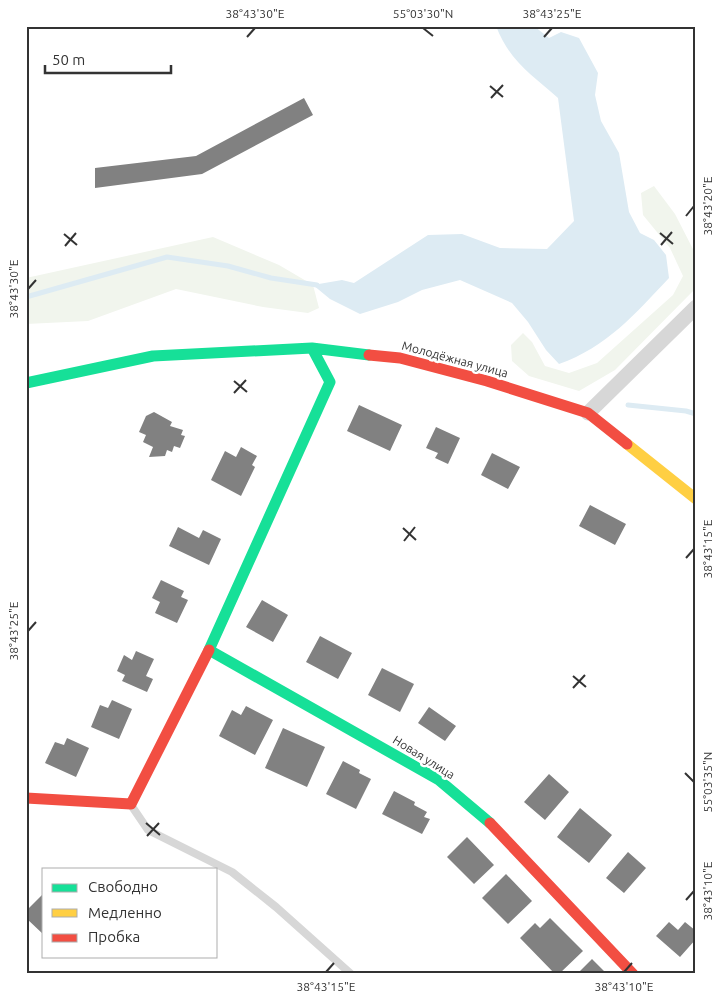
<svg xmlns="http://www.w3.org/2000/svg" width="722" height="1000" font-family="Ubuntu,sans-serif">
  <rect width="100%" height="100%" fill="#fff"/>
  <path fill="#f1f5ed" d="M654,186L675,214L696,255V288L615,370L579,391L529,376L512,361L511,345L523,333L532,342L545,366L569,373L597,363L673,295L683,276L670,248L643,215L641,193Z
    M213,237L279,265L313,285L319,308L308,313L263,307L176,289L88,321L26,324V278Z"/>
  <path fill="#ddebf3" d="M496,26H534L549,38L561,32L579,38L598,73L595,95L601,121L619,153L629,212L640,233L654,240L666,255L669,278C635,314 607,347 559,364L546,350L528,322L512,303L460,280L422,290L398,302L360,314L330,299L313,285L342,280L354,283L428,235L462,234L500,248L547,249L574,221L558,98C531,74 510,62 496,26Z"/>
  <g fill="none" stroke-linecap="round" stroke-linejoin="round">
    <path stroke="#ddebf3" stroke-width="5" d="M26,297L167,257L228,266L271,278L317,285
      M628,405L686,411L696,414"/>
  </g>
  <path fill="#818181" d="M304,98L313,115L202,174L95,188V168L196,156Z
    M359,405L402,425L390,451L347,431Z
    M154,412L172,422L170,426L183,430L181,435L185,436L180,448L174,446L172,452L167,450L165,456L149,457L153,447L143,442L146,435L139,432L146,416Z
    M436,427L460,438L448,464L435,458L438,453L426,448Z
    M241,447L257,456L252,465L255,467L241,496L211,480L225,451L236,457Z
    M492,453L520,467L508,489L481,475Z
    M590,505L626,524L615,545L579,526Z
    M178,527L199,538L203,530L221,539L209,565L169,546Z
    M161,580L184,591L181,597L188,600L177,623L155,613L160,602L152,598Z
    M262,600L288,615L273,642L246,627Z
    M320,636L352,653L338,679L306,662Z
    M136,651L154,659L146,676L153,679L147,692L122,681L125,675L117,671L124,655L132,660Z
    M382,668L414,684L400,712L368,695Z
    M112,700L132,709L119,739L91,727L100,705L108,708Z
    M246,706L273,720L255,755L219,736L232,710L241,715Z
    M429,707L456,726L445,741L418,723Z
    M283,728L325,747L307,787L265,768Z
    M67,738L89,748L76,777L45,763L55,742L64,745Z
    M343,761L360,770L359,773L371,779L356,809L326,794Z
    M549,774L569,792L545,820L524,802Z
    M394,791L415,802L414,805L427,812L424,817L430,819L422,834L382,814Z
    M580,808L612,835L589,863L557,837Z
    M467,837L494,865L474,884L447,857Z
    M628,852L646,868L624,893L606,878Z
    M506,874L532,901L508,924L482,898Z
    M44,893V935L26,918V911Z
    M550,918L583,951L559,974H555L520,938L535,923L540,928Z
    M669,922L678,930L685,922L696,931V939L680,957L656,936Z
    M592,959L607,974H577Z"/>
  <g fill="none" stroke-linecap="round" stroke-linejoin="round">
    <path stroke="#d7d7d7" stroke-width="8" d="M131,805L148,830L232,872L276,907L351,974"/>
    <path stroke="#d7d7d7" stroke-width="15" d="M588,413L696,307"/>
    <path stroke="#16e098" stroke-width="11" d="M26,383L153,356L312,348L369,355
      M209,650L439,780L490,823
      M209,650L330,382L312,348"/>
    <path stroke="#ffcf43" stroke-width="11" d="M627,444L696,499"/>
    <path stroke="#f24e42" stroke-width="11" d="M369,355L400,358L487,381L588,413L627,444
      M26,798L131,804L209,650
      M490,823L633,974"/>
  </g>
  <path fill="none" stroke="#333" stroke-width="2" d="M423,28L433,36M247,37L255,28M544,37L552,28M490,86L503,97M491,98L503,85M686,216L694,206M660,233L673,244M64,234L77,245M661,245L672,232M65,246L76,233M28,289L36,280M234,381L247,392M234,393L246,380M403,528L416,540M404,541L415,527M686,558L694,549M28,631L36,622M573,676L586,687M573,688L585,675M685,773L694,782M146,823L160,835M147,836L159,823M686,900L694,891M326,972L334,963M624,972L632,963"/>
  <g text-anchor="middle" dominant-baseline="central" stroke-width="5" stroke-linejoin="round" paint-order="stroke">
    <g font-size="12" fill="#333" stroke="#fff">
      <text transform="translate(455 359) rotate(15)">Молодёжная улица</text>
      <text transform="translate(424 757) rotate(32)">Новая улица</text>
    </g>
  </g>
  <rect width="722" height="1000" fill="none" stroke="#ffffff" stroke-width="55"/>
  <rect x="42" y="868" width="175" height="90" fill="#ffffff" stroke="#adadad"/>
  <rect x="52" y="884" width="25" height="8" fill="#16e098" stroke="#adadad"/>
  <text x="88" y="892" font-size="15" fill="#333333">Свободно</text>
  <rect x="52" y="909" width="25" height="8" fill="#ffcf43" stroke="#adadad"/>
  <text x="88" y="918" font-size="15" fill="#333333">Медленно</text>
  <rect x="52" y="934" width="25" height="8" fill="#f24e42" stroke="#adadad"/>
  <text x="88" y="942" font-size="15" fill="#333333">Пробка</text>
  <path d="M45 65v8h126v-8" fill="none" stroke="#333333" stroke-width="2.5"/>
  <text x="52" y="65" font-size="15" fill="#333333" stroke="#ffffff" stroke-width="4" paint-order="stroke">50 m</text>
  <rect x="28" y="28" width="666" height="944" fill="none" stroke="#333" stroke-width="2"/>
  <g font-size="12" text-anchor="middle" fill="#333">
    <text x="255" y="18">38°43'30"E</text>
    <text x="423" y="18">55°03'30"N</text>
    <text x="552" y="18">38°43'25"E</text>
    <text transform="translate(708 206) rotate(-90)" y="4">38°43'20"E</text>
    <text transform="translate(14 289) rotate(-90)" y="4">38°43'30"E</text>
    <text transform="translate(708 549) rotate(-90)" y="4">38°43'15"E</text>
    <text transform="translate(14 631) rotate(-90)" y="4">38°43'25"E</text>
    <text transform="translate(708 782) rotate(-90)" y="4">55°03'35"N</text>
    <text transform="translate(708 891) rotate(-90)" y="4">38°43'10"E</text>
    <text x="326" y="991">38°43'15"E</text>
    <text x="624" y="991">38°43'10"E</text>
  </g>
</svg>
